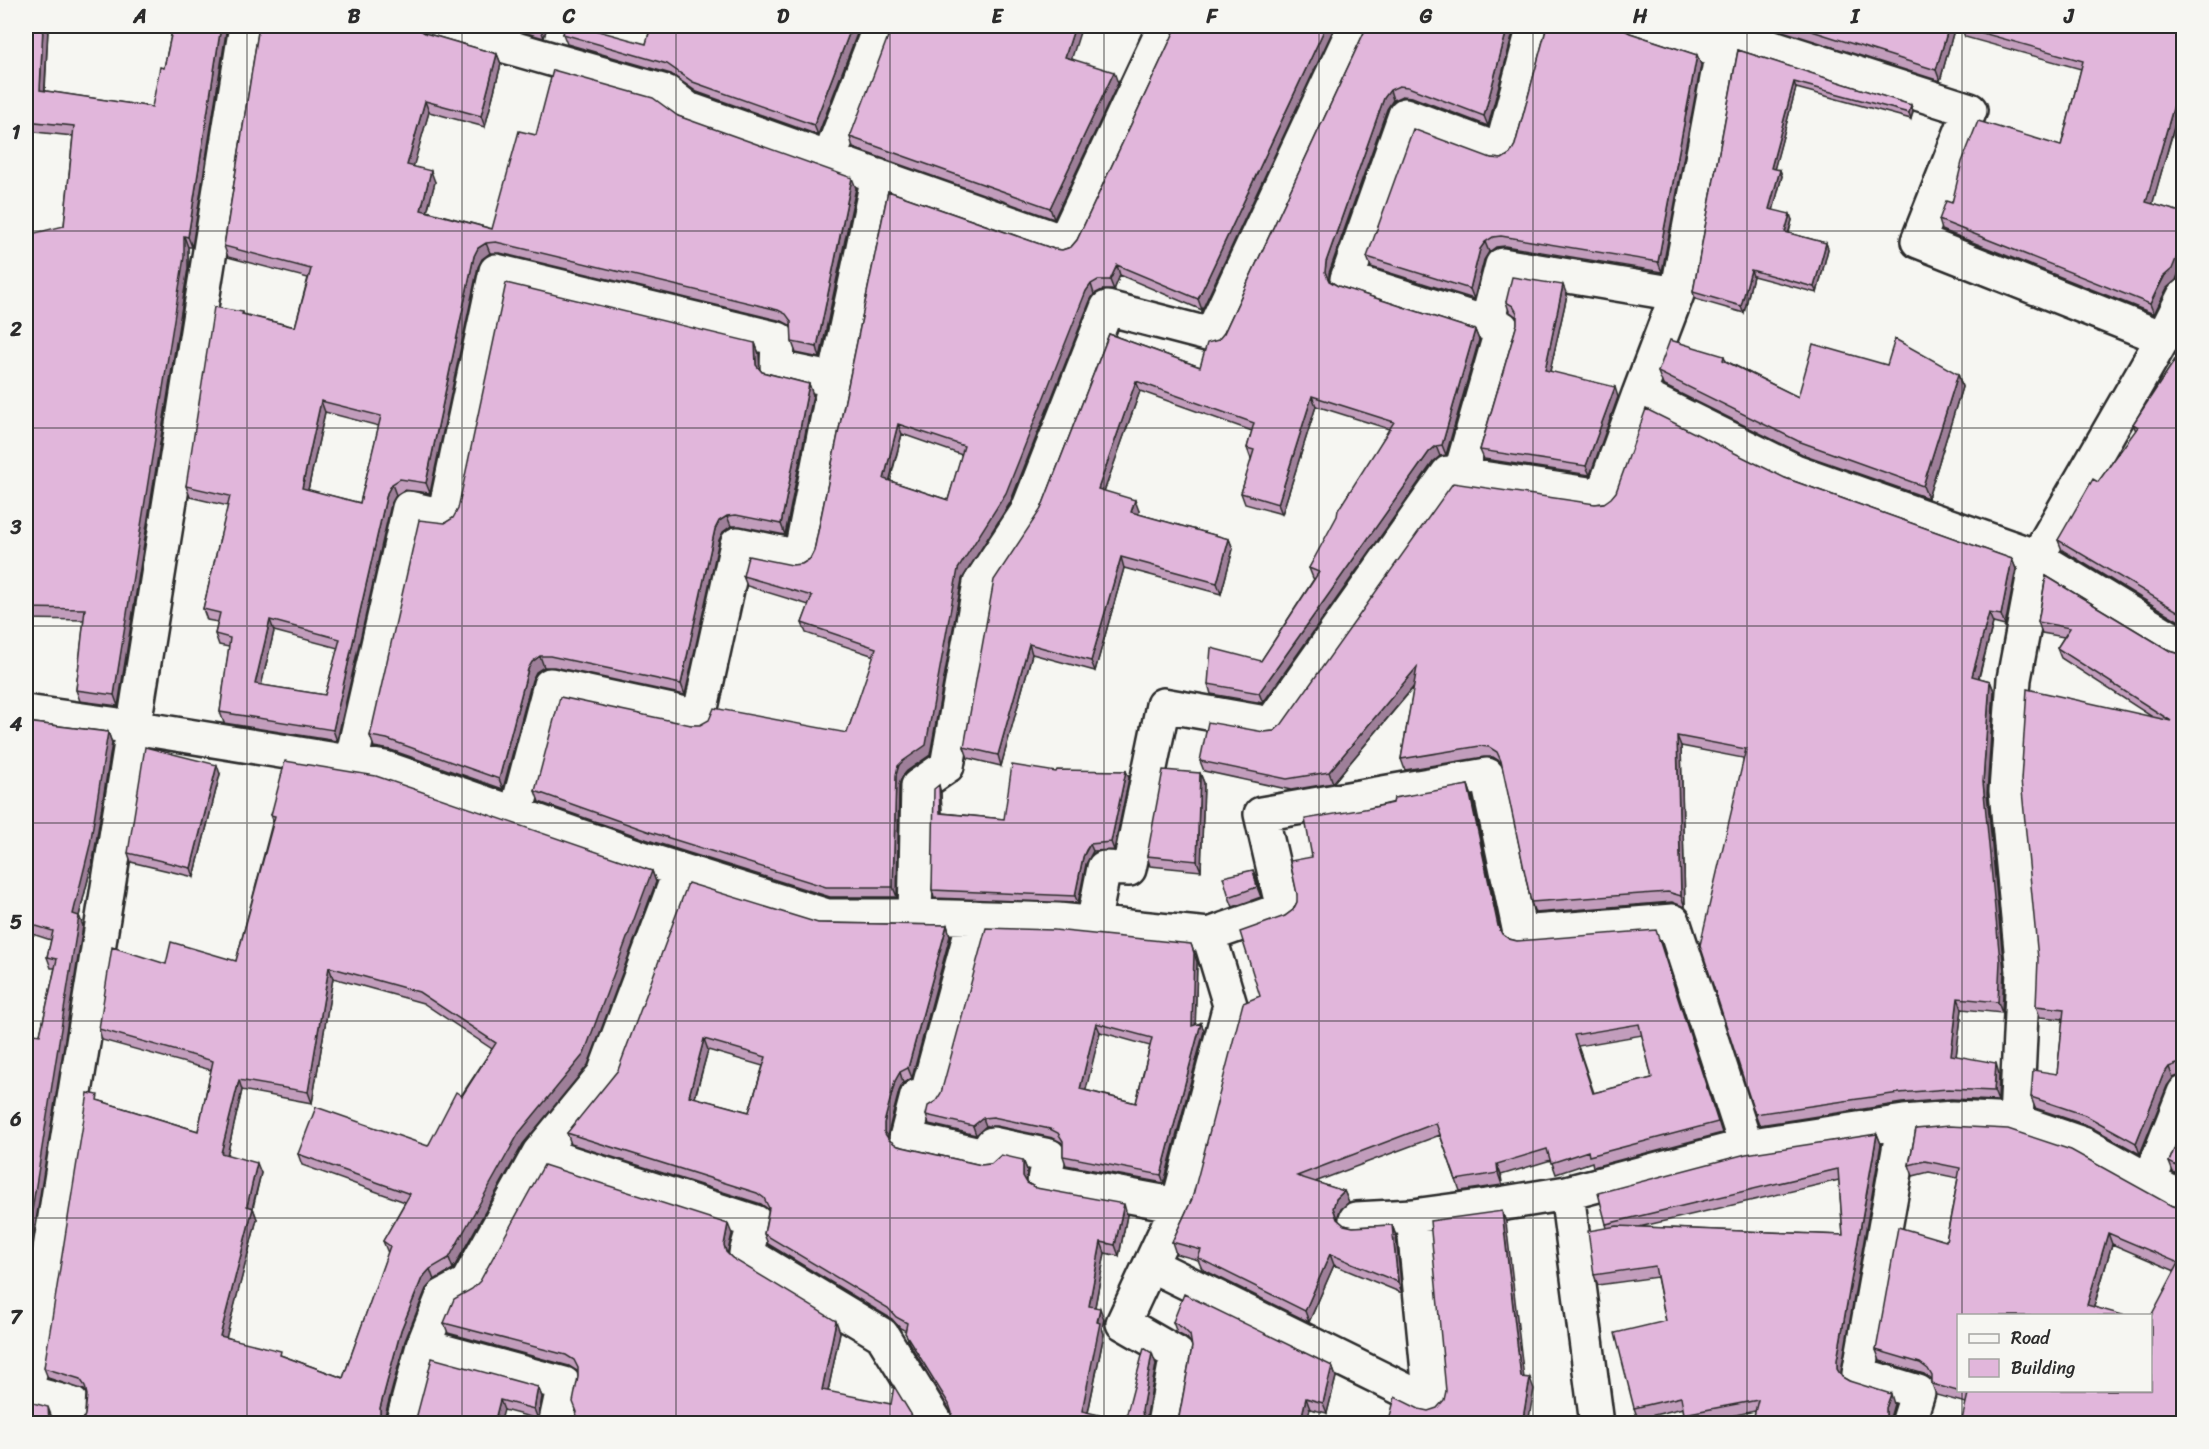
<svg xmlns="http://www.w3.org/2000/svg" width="2209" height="1449" font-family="Sriracha,sans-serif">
  <rect width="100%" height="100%" fill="#f6f6f2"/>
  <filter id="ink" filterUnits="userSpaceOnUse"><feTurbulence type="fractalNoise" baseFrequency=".0167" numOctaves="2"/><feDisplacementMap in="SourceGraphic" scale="12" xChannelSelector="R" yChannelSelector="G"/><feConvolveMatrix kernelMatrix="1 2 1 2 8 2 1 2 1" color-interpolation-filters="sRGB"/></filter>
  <g filter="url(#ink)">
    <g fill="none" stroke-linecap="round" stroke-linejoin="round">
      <defs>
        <path id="minor" d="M435,26L666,92L688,109L1064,242L1165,26
          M1639,26L1722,52L1726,30
          M1726,32L1970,110L1918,241L2163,338L2037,557L2014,679L2006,791L2023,971L2016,1121
          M829,159L880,26
          M1487,323L1502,265L1677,294L1722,52
          M2163,338L2184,296
          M1639,394L1677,294
          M1460,475L1502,328L1347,279L1405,115L1501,151L1534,26
          M26,712L133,727L385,768L648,860L827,916H915L1058,920L1209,935L1230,1005L1178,1205L1123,1323L1177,1354L1164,1424
          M351,763L409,508L444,516L496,271L778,339L777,368L835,380L878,176
          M516,814L550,685L699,717L737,544L800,557L835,380
          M915,916L918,786L947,766L980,583L1027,512L1107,308L1211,335L1355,26
          M975,917L926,1097L917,1096L906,1138L989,1157L992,1144L1049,1156L1044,1180L1178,1205
          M1093,924L1104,868L1129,869L1163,705L1271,724L1448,473L1602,496L1639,394L1795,471L2037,557L2184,646
          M1209,935L1283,909L1261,814L1487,775L1520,933L1673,921L1746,1146
          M1904,1122L1859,1374L1918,1392L1908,1424
          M539,1153L604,1074L680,871
          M2150,1180L2184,1093
          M1567,1193L1597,1424
          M1356,1219L1413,1216L1487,1206L1567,1193L1746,1146L1904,1122L1953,1118L2016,1121L2083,1144L2184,1200
          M1151,1265L1431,1403L1413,1216
          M423,1346L564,1384L556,1421L562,1424
          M70,1424L72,1404L27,1392L246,26
          M402,1424L423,1346L443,1296L467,1283L539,1153L755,1222L746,1253L882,1335L937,1424"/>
      </defs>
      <use href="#minor" stroke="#2b2b2b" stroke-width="38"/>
      <use href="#minor" stroke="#f6f6f2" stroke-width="33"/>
    </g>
    <path fill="#c29dbc" stroke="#2b2b2b" stroke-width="1.5" fill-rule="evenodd" d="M26,26H46L48,29L45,91L152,107L164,68L173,26H227L192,247H188V268L118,706L80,701L76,690L84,620L27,619L26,615V395L29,373L27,372L26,369V254L64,226L73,136L26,131Z
      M259,26H417L418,29L425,33L497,54L501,64L485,127L429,112L413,166L435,182L427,211L492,229L536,135L678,116L856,188L820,358L796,353L792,342V327L790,325L782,321L500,253H490L482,259L478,267L430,493L404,490L396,495L391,504L337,741L224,723L220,712L229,647L219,645L215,634L218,622L207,620L203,609L228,506L190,497L186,486L243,312V314L295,327L308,278L228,257L224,246ZM325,412L379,426L360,503L308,490ZM274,631L338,648L325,695L261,685Z
      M502,26H547L544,38Z
      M651,26H860L818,135L697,92L671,74L567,44L563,34L646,44Z
      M1126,26H1145L1142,30Z
      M1177,26L1202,310L1120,275L1114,290H1102L1094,294L1090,301L1010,503L962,579L930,755L907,771L902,777L899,785L897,897H830L654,842L539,802L535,791L691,725L847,733L874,656L806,633L802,623L809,605L747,586L743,576L792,565L802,564L810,559L814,551L888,191L1054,249L1062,250L1071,247L1077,240ZM902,434L962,455L948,500L890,481Z
      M1367,26H1515L1488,126L1412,97L1402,96L1393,100L1387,109L1329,273V280L1338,286L1475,330L1479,340L1446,455L1440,456L1433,462L1263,703L1211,694L1208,684L1261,661L1314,579L1313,578L1309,568L1389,429L1316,406L1282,514L1245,504L1241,493L1252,459H1251L1247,448L1252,431L1140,391L1104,491L1139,511L1138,514L1229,539L1233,549L1221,594L1124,568L1095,671L1032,654L1001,766L968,758L964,747L1041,509L1109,334L1200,367L1224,333Z
      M1547,26H1621L1622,29L1630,33L1697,55L1701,65L1662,272L1505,246L1496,247L1489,252L1484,260L1474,299L1371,267L1367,257L1491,158L1502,159L1510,154L1515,145Z
      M1767,26H1955L1940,81Z
      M2184,26V95L2152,204L2184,213V259L2176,280L2167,288L2154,314L1942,230L1939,220L1952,203L2061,146L2081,69L1965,37L1961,27Z
      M1738,50L1911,105L1913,111L1911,119L1796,88L1774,169L1780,170L1782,176L1773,210L1792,220L1789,233L1826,243L1828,249L1817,293L1753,276L1744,313L1695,299L1693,292Z
      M1072,59L1118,83L1054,219L853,148L850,137Z
      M1567,295L1550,371L1618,397L1590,475L1484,459L1480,450L1517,324V317L1509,311L1506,302Z
      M755,343L759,354V369L762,372L809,384L813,395L785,535L740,526H731L723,532L719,540L685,695L554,667H544L536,672L532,680L503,789L391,750L374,747L370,736L445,523Z
      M2184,346V624L2062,550L2058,540L2098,482L2136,431L2133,424Z
      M1724,356L1726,361L1798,397L1887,365L1958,374L1962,387L1928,498L1802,454L1663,385L1658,372Z
      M1785,478L2012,559L2016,569L2005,626L1993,623L1979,678L1990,681L1994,691L1987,793L2004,971L2002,1013L1962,1009L1956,1056L1999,1074L1998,1101L1951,1099L1902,1103L1759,1125L1755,1114L1743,758L1681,746L1685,907L1672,902L1535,913L1531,902L1503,766L1501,762L1493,757H1484L1405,770L1401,759L1414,687L1333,783L1291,790L1204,771L1200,761L1264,732L1274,731L1595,504Z
      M2046,576L2170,651L2180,654L2184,653V1075H2181L2173,1078L2167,1086L2140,1154L2089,1126L2035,1108L2031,1097L2057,1074L2063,1019L2040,1017L2036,1006L2151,716L2061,658L2057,648L2064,637L2042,633L2038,622Z
      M26,722L108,732L112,743L94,855L79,916L83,926L26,1283V1065H27L40,1035L55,968H51L47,957L51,940L26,932Z
      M1126,771L1129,778L1114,850L1093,851L1089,857L1086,864L1078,903L934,898L932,890L941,793L942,813L1004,819L1056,772Z
      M1200,773L1204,783L1201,871L1150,866L1147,856Z
      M220,774L194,877L131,862L128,853Z
      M1468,785L1472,797L1502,934L1509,939L1517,941H1660L1722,1133L1593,1167L1592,1162L1556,1174L1551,1160L1501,1175L1502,1185L1460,1191L1440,1135L1315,1182L1344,1191L1349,1202L1340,1210L1337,1219L1344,1225L1353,1227L1392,1225L1396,1236L1402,1293L1334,1265L1309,1322L1202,1269L1198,1260L1176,1254L1172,1242L1192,1199L1260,996L1285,916L1293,910L1297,902L1312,857L1370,808ZM1642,1035L1652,1078L1594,1093L1578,1046Z
      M271,815L652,871L656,882L588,1065L523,1144L453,1269L434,1280L426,1289L405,1341L384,1419V1424H81L85,1415L86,1393L84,1390L48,1378L44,1368L100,1101L198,1131L211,1070L102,1040L99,1029L166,964L236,961L273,820ZM333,978L423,1003L492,1049L428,1146L298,1154L302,1165L405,1202L383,1241L388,1253L343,1378L283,1356L226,1337L257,1219L253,1208L261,1173L227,1155L242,1090L312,1103Z
      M1257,880L1261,897L1233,907L1229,897Z
      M818,923L947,925L950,936L912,1078L903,1083L899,1091L888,1133V1139L889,1140L898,1146L981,1165L1023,1160L1027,1170V1183L1036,1188L1127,1215L1119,1256L1105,1253L1095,1307L1104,1319L1102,1328L1104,1334L1088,1413L1125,1421L1156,1364L1146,1421V1424H948L952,1413L951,1412L909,1343L906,1331L900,1328L892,1319L768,1244L764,1234L769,1210L768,1209L761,1204L571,1144L567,1133ZM708,1050L763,1066L749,1112L695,1098Z
      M1197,962L1195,1025L1201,1023L1204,1031L1164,1183L1066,1165L1063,1156V1145L1061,1142L1053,1138L996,1126H986L976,1135L929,1124L926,1115ZM1100,1032L1150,1046L1136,1103L1085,1090Z
      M2184,1125V1178L2173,1172L2169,1162Z
      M1916,1129L2181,1208L2184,1424L1966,1403L1936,1395L1932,1384V1380L1924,1374L1880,1361L1876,1350L1946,1241L1958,1178L1929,1172L1913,1176L1909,1165ZM2112,1244L2175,1271L2151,1390L2094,1307Z
      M1877,1134L1881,1144L1841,1371L1842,1377L1849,1381L1894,1404L1890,1418L1755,1411L1692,1424H1687L1683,1408L1638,1419L1634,1408L1666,1321L1657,1277L1598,1285L1594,1275L1607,1228L1606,1224ZM1839,1180L1843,1235L1639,1227Z
      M732,1234L728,1254L732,1258L840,1332L828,1391L917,1424H577L575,1420L577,1412L578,1377L577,1371L569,1366L448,1333L444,1323Z
      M1173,1322L1332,1366L1336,1377L1327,1413L1310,1409L1179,1417L1192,1347L1191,1343L1187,1338L1177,1333Z
      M538,1387L542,1397L538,1419L504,1410L413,1424Z"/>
    <path fill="#9e7f99" stroke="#2b2b2b" stroke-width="1.5" d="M43,26H46L48,29L44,101L40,90Z
      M221,26H227L192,247L188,237Z
      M540,26H547L544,38L540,27Z
      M852,26H860L818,135L814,125Z
      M1075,26H1082L1069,67L1065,57Z
      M1140,26H1145L1142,30Z
      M1326,26H1335L1202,310L1198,299Z
      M1508,26H1515L1488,126L1484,116Z
      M1949,26H1955L1940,81L1936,70Z
      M497,54L501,64L485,127L481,116Z
      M1697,55L1701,65L1662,272L1658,262Z
      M1114,72L1118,83L1054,219L1050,208Z
      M1794,82L1796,88L1773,174L1771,168Z
      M2180,84L2183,95L2150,213L2146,202Z
      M1390,90L1393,100L1387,109L1329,273V282L1325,272L1326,262L1384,98Z
      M425,101L429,112L411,175L407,165Z
      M1911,105L1913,111L1911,119L1909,113Z
      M1780,170L1782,176L1772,215L1769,209Z
      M431,171L435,182L425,220L421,210Z
      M852,178L856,188L820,358L817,347Z
      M1790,214L1792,220L1787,238L1785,232Z
      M184,236L188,247V268L118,706L114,695Z
      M2184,239V259L2176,280L2167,288L2154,314L2150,304Z
      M1485,242L1489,252L1484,260L1474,299L1470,289L1480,249Z
      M486,243L490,253L482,259L478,267L430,493L426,483L474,256L478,248Z
      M1826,243L1828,249L1817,293L1814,287Z
      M1117,265L1120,275L1114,290L1110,280Z
      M1751,270L1753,276L1744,313L1741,306Z
      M1091,284L1094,294L1090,301L1010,503L962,579L930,755L907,771L902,777L899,785L897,897L893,887L896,775L958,569L1086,291Z
      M1563,285L1567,295L1548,380L1545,370Z
      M1475,330L1479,340L1446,455L1442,445Z
      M755,343L759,354L760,375L756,365Z
      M1958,374L1962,387L1928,498L1923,486Z
      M1136,381L1140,391L1101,500L1098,489Z
      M809,384L813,395L785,535L781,524Z
      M1615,387L1618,397L1590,475L1586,466Z
      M1312,396L1316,406L1282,514L1278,504Z
      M321,401L325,412L306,499L302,488Z
      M898,424L902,434L887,490L884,479Z
      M1436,446L1440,456L1433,462L1263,703L1259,693L1429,452Z
      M392,484L396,495L391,504L337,741L333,730L387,493Z
      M1135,500L1139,511L1135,523L1131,512Z
      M727,516L731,526L723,532L719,540L685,695L681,684L715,529L719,521Z
      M1229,539L1233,549L1221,594L1217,583Z
      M1121,557L1124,568L1095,671L1091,661Z
      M2012,559L2016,569L2005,626L2001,615Z
      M1989,613L1993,623L1976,687L1972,676Z
      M270,620L274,631L259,695L255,684Z
      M1029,644L1032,654L1001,766L998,755Z
      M540,656L544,667L536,672L532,680L503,789L499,779L528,669L532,662Z
      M1417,667L1421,678L1333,783L1329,772Z
      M1990,681L1994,691L1987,793L2004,971L2002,1013L1998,1002L1983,782Z
      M108,732L112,743L94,855L79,916L83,926L26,1283V1248L73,914Z
      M1677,736L1681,746L1685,907L1681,896Z
      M217,765L220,774L194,877L191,868Z
      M1126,771L1129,778L1114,850L1111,842Z
      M1200,773L1204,783L1201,871L1197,861Z
      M939,785L941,793L942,820L940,813Z
      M1468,785L1472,797L1502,937L1498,926Z
      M1090,844L1093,851L1086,864L1078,903L1075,896L1083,857Z
      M1253,870L1257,880L1261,897L1257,887Z
      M652,871L656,882L588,1065L523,1144L453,1269L449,1258Z
      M947,925L950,936L912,1078L908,1068Z
      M1191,944L1197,962L1195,1035L1192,1026Z
      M329,967L333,978L312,1103L308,1092Z
      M1958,998L1962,1009L1955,1065L1951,1055Z
      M1096,1023L1100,1032L1084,1098L1080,1089Z
      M1201,1023L1204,1031L1164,1183L1161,1175Z
      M704,1039L708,1050L692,1107L689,1096Z
      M1996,1063L1999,1074L1998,1101L1994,1091Z
      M2169,1067L2173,1078L2167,1086L2140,1154L2136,1143L2163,1075Z
      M900,1072L903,1083L899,1091L888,1133V1143L884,1132V1123L895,1081Z
      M239,1080L242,1090L225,1164L221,1153Z
      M983,1118L986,1126L976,1135L973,1126Z
      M1877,1134L1881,1144L1841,1371V1379L1837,1369V1360Z
      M1023,1160L1027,1170L1026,1187L1023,1176Z
      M257,1163L261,1173L250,1217L247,1206Z
      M1497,1164L1501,1175L1502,1185L1498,1173Z
      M1344,1191L1349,1202L1340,1210L1337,1219L1333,1208L1336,1199Z
      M1124,1204L1127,1215L1119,1256L1115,1245Z
      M253,1208L257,1219L224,1346L220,1336Z
      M1502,1211L1506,1222L1525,1387L1521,1377Z
      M728,1224L732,1234L727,1255L724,1245Z
      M1392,1225L1396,1236L1402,1293L1398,1282Z
      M2108,1233L2112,1244L2091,1316L2087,1305Z
      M1101,1242L1105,1253L1093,1317L1089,1306Z
      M1330,1254L1334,1265L1309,1322L1305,1311Z
      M430,1269L434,1280L426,1289L405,1341L384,1419V1424H382L380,1419V1408L401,1330L422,1278Z
      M1100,1308L1104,1319L1102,1328L1104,1334L1086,1422L1082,1411Z
      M836,1321L840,1332L826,1401L822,1390Z
      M1152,1353L1156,1364L1146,1421V1424H1144L1142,1410Z
      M1332,1366L1336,1377L1327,1413L1323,1403Z
      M1530,1378L1534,1389L1528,1424H1522Z
      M538,1387L542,1397L538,1419L534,1409Z
      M1891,1394L1894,1404L1890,1418V1424H1888L1886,1418V1408Z
      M1306,1398L1310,1409L1306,1424H1300Z
      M500,1400L504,1410L500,1424H494Z
      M48,1407L52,1418V1424H50L49,1420Z"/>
    <path fill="#e1b6db" stroke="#2b2b2b" stroke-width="1.5" fill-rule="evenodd" d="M26,26H43L40,90L152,107L160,67L164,68L173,26H221L188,237L184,236V257L114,695L76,690L85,609L26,608V395L30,362H26V324L27,302L26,301V254L27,235L64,226L74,126L26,121Z
      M259,26H416L418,29L425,33L497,54L481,116L425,101L407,165L431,171L421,210L492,229L519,131L536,135L553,70L653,98L678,116L852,178L817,347L792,342L791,321L786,314L778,310L496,242L486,243L478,248L474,256L426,483L400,479L392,484L387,493L333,730L220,712L230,638L215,634L220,613L203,609L230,496L186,486L214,307L243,312L242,314L295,327L311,269L224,246ZM321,401L381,416L360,503L302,488ZM270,620L340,639L325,695L255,684Z
      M565,26H580L646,44L651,26H852L814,125L693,82L667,64L563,34Z
      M892,26H1075L1065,57L1114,72L1050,208L850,137Z
      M1177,26H1326L1198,299L1117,265L1110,280H1098L1091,284L1086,291L1006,493L958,569L926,745L903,761L898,766L896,775L893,887H826L650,832L535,791L560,697L691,725H700L709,720L714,708L847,733L876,648L802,623L812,596L743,576L748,556L792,565L802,564L810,559L814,551L888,191L1054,249L1062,250L1071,247L1077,240ZM898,424L964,446L948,500L884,479Z
      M1367,26H1508L1484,116L1408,87L1399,86L1390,90L1384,98L1326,262L1325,272L1329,281L1338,286L1475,330L1442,445L1436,446L1429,452L1259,693L1208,684L1211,648L1261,661L1319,572L1309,568L1337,516L1338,510L1394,422L1312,396L1278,504L1241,493L1254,450L1247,448L1254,423L1136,381L1098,489L1135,500L1131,512L1229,539L1217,583L1121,557L1091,661L1029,644L998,755L964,747L994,580L1041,509L1109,334L1200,367L1207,343L1218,340L1224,333Z
      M1547,26H1620L1622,29L1630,33L1697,55L1658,262L1501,236L1493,237L1485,242L1480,249L1470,289L1367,257L1413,129L1491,158L1502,159L1510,154L1515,145Z
      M1796,26H1949L1936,70Z
      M1961,26H2184V85L2180,84L2146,202L2184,213V239L2172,269L2163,277L2150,304L1939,220L1946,201L1952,203L1962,162L1978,121L2061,146L2083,61L1961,27Z
      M1738,50L1911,105L1909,113L1794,82L1771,168L1780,170L1769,209L1790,214L1785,232L1826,243L1814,287L1751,270L1741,306L1693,292Z
      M1512,277L1563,285L1545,370L1615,387L1586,466L1480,450L1517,324V313L1513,306L1506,302Z
      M506,283L755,343L756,365L762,372L809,384L781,524L736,515L727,516L719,521L715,529L681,684L550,656H540L532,662L528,669L499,779L387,739L370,736L419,520L445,523L453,518L458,509Z
      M1895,339L1958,374L1923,486L1798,441L1658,372L1670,340L1724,356L1723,360L1798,397L1813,344L1887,365Z
      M2184,346V615L2058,540L2093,479L2098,482L2138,427L2133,424Z
      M1646,409L1785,478L2012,559L2001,615L1989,613L1972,676L1990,681L1983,782L2000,961L1998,1002L1958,998L1951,1055L1996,1063L1994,1091L1948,1089L1899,1093L1755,1114L1700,945L1746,749L1677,736L1681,896L1668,892L1531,902L1501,761L1497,752L1489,747L1480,746L1401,759L1417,667L1329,772L1287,779L1200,761L1208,722L1264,732L1274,731L1282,724L1453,483L1595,504L1604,503L1611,498L1616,492Z
      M2046,576L2170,651L2180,654L2184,653V1065L2177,1064L2169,1067L2163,1075L2136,1143L2085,1115L2031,1097L2033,1070L2057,1074L2064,1009L2036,1006L2038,959L2021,780L2027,689L2171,721L2057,648L2070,628L2038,622Z
      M26,722L108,732L90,845L73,914L79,916L26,1248V1065H27L34,1034L40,1035L57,959L47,957L53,931L26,923Z
      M145,747L217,765L191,868L128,853Z
      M285,761L376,776L652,871L584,1054L519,1133L449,1258L430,1269L422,1278L401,1330L380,1408V1419L383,1424H81L85,1415L87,1395L85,1386L80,1379L44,1368L88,1093L98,1095L97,1100L198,1131L213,1061L99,1029L112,947L166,964L171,942L236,961L275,816L271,815ZM329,967L419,992L496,1043L462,1096L456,1092L428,1146L316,1107L298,1154L410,1194L383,1241L390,1246L343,1378L280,1355L281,1351L220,1336L253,1208L247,1206L257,1163L221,1153L239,1080L308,1092Z
      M1012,765L1056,772L1057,770L1126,771L1111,842L1090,844L1086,850L1083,857L1075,896L932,890L934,789L939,785L940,813L1004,819Z
      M1163,770L1200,773L1197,861L1147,856Z
      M1468,785L1498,926L1502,934L1509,939L1517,941L1656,930L1718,1122L1589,1156L1588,1151L1551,1163L1547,1149L1497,1164L1498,1173L1456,1180L1436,1123L1297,1176L1344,1191L1336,1199L1333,1208L1337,1219L1344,1225L1353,1227L1392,1225L1398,1282L1330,1254L1305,1311L1198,1258L1201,1250L1172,1242L1192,1199L1243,1003L1260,996L1240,932L1285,916L1293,910L1297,902V894L1290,861L1312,857L1305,819L1370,808L1393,803L1394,798ZM1639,1024L1652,1078L1593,1093L1574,1035Z
      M1253,870L1257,887L1229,897L1223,877Z
      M688,883L818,923L947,925L908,1068L900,1072L895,1081L884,1123V1132L889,1140L898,1146L981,1165L991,1164L1001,1155L1023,1160V1176L1027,1183L1036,1188L1124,1204L1115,1245L1101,1242L1089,1306L1100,1308L1097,1322L1100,1323L1082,1411L1125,1421L1144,1348L1152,1353L1142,1410L1143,1420L1145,1424H948L952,1413L949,1404L905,1333L907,1323L896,1317L888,1308L764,1234L769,1208L764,1198L757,1193L567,1133L618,1070ZM704,1039L766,1057L749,1112L689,1096Z
      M986,928L1054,930L1191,944L1194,953L1192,1026L1201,1023L1161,1175L1063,1156V1141L1058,1133L1050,1129L993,1117L983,1118L973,1126L926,1115L928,1106L936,1101L941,1093ZM1096,1023L1152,1038L1136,1103L1080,1089Z
      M2184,1125V1170L2169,1162Z
      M1949,1126L2008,1129L2071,1150L2172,1206L2181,1208L2184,1207V1424H1961L1968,1394L1932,1384V1376L1928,1369L1920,1363L1876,1350L1898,1227L1946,1241L1960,1168L1925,1161L1909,1165L1916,1129ZM2108,1233L2179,1263L2151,1316V1390H1959V1316H2126L2087,1305Z
      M1877,1134L1837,1360V1369L1842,1377L1849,1381L1891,1394L1886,1408V1418L1889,1424H1752L1758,1400L1684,1414L1681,1397L1634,1408L1615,1333L1666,1321L1655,1266L1594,1275L1588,1231L1617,1226L1843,1235L1838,1169L1606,1224L1598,1193L1746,1154Z
      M544,1165L728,1224L724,1245L726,1252L732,1258L836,1321L822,1390L891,1404L894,1386L917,1424H588L575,1420L577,1412L573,1402L578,1377V1368L574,1360L566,1355L444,1323L454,1299L472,1289L480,1281Z
      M1502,1211L1521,1377L1530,1378L1522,1424H1388L1395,1397L1419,1409L1428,1411L1437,1408L1444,1400L1446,1391L1430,1221Z
      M1184,1294L1332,1366L1323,1403L1306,1398L1300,1424H1175L1179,1417L1192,1347L1190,1335L1183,1328L1173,1322Z
      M432,1358L538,1387L534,1409L500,1400L494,1424H413L416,1419Z
      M26,1401L48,1407L49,1420L51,1424H26Z"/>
  </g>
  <path fill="none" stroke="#2b2b2b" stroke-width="1.5" stroke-opacity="0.55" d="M247,26V1424M462,26V1424M676,26V1424M890,26V1424M1104,26V1424M1319,26V1424M1533,26V1424M1747,26V1424M1962,26V1316M26,231H2184M26,428H2184M26,626H2184M26,823H2184M26,1021H2184M26,1218H2184M1962,1390V1424"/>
  <rect width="2209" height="1449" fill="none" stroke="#f6f6f2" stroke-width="66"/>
  <rect x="1957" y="1314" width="195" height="78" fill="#f6f6f2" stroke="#a5a5a2" stroke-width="1.5"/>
  <rect x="1969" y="1334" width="30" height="9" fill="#f6f6f2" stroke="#a5a5a2" stroke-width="1.5"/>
  <text x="2011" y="1344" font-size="18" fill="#2b2b2b">Road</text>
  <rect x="1969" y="1359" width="30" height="18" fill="#e1b6db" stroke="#a5a5a2" stroke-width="1.5"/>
  <text x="2011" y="1374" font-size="18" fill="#2b2b2b">Building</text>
  <rect x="33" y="33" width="2143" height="1383" fill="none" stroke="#2b2b2b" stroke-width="2"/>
  <g font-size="20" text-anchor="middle" font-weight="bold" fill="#2b2b2b">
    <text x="140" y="23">A</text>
    <text x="354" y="23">B</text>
    <text x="569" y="23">C</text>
    <text x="783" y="23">D</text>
    <text x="997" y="23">E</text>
    <text x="1212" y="23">F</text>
    <text x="1426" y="23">G</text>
    <text x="1640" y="23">H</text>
    <text x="1855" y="23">I</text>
    <text x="2069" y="23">J</text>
    <text x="16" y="139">1</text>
    <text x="16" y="336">2</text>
    <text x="16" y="534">3</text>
    <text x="16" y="731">4</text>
    <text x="16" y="929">5</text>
    <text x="16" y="1126">6</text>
    <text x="16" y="1324">7</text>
  </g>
</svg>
